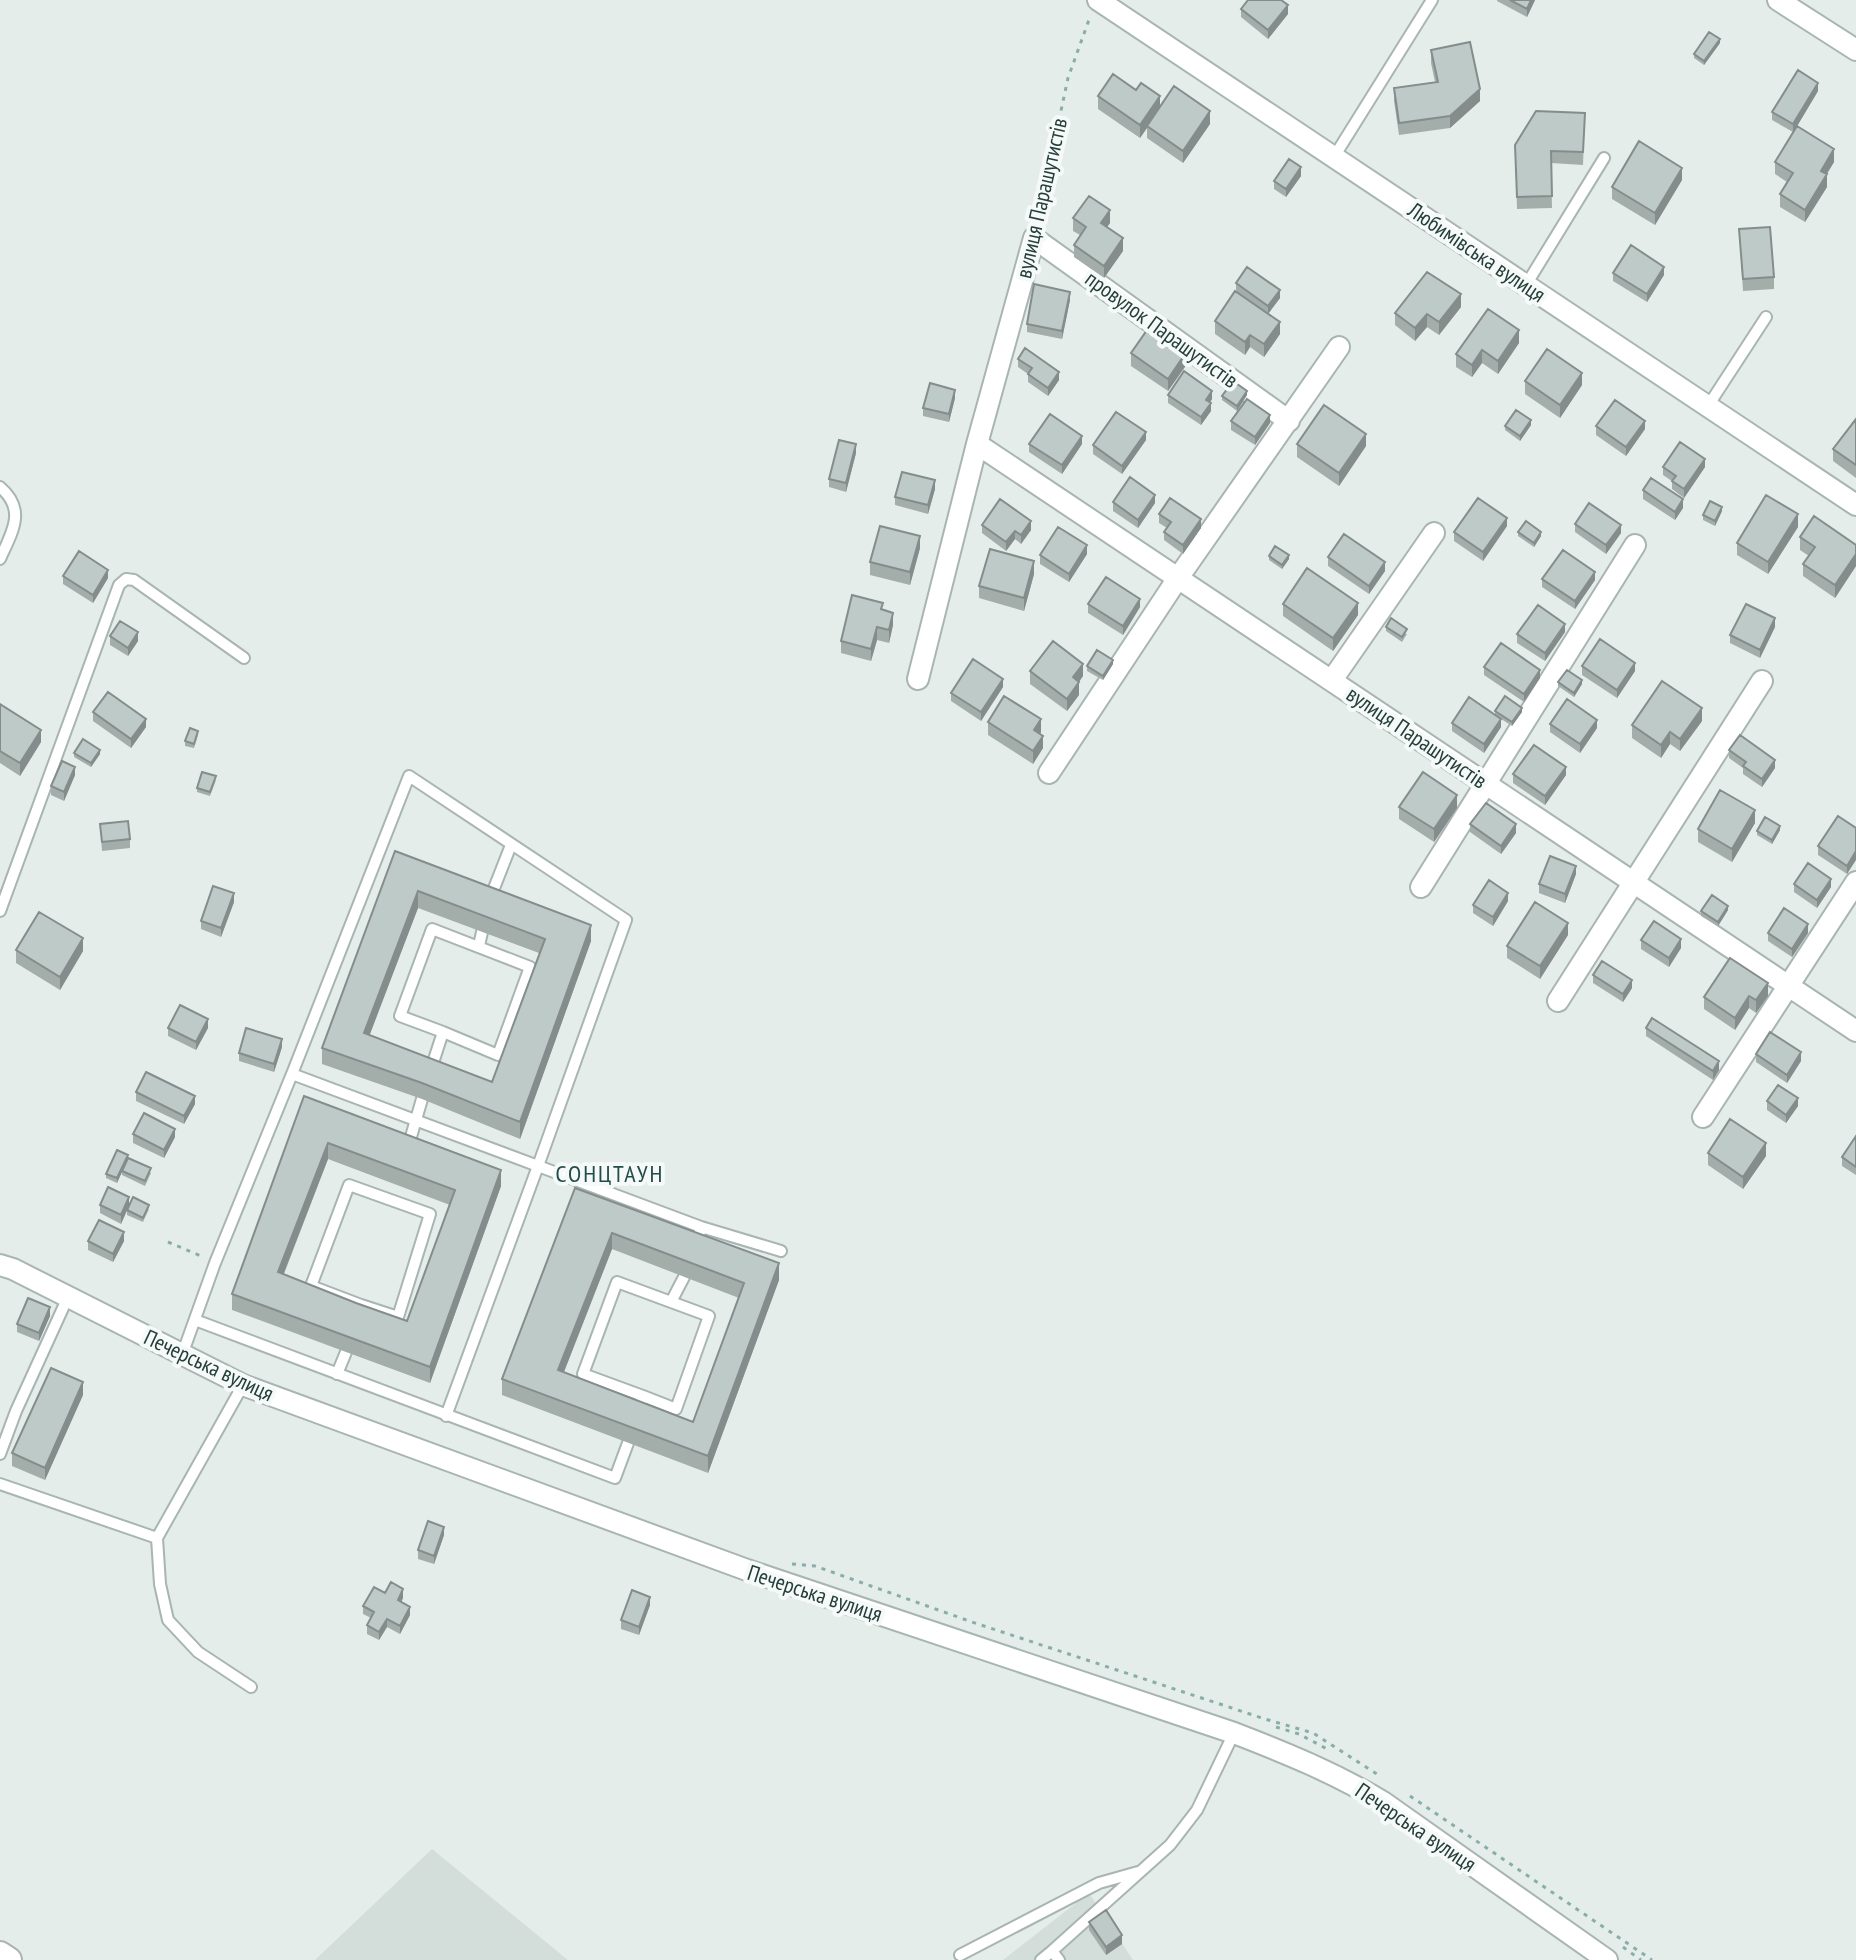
<svg xmlns="http://www.w3.org/2000/svg" width="1856" height="1960" font-family="'PT Sans Narrow',sans-serif">
  <rect width="100%" height="100%" fill="#e5edea"/>
  <path fill="#d3ddda" d="M432,1849L568,1960H315Z
    M1089,1893L1133,1960H1003Z"/>
  <g fill="none" stroke-linecap="round" stroke-linejoin="round">
    <defs>
      <path id="service" d="M1334,157L1432,0
        M1526,285L1604,158
        M1708,406L1766,317
        M0,487C27,510 12,532 0,559
        M489,901L511,845
        M0,911L119,585L126,579L134,580L244,658
        M479,946L482,932
        M430,1072L443,1032L400,1016L432,929L530,967L498,1055L443,1032
        M292,1074L409,776L626,920L538,1166L701,1227L697,1244
        M408,1147L422,1099
        M701,1227L781,1251
        M671,1302L684,1277
        M356,1318L361,1305L311,1286L349,1185L430,1214L398,1317L361,1305
        M195,1320L615,1478L628,1443
        M182,1355L215,1263L292,1074L538,1166L446,1416
        M337,1374L346,1352
        M243,1385L157,1538L160,1584L168,1620L198,1652L251,1687
        M638,1412L643,1396L583,1374L617,1282L709,1316L676,1409L643,1396
        M0,1454L16,1411L68,1297
        M0,1484L157,1538
        M1052,1951L1170,1845L1197,1810L1234,1733
        M960,1955L1099,1883L1138,1872
        M1041,1960L1052,1951L1059,1960"/>
      <path id="minor" d="M1098,0L1856,505
        M1778,0L1856,50
        M977,444L1856,1031
        M918,679L977,444L1034,238L1289,421
        M1332,680L1434,533
        M1049,773L1178,578L1339,347
        M1421,887L1635,545
        M1558,1001L1762,681
        M1703,1117L1856,882
        M0,1265L13,1269L243,1385L747,1570L1234,1733C1286,1753 1335,1773 1383,1802L1607,1960"/>
      <path id="tertiary" d="M0,1954L9,1960"/>
    </defs>
    <use href="#service" stroke="#a8b5b2" stroke-width="14"/>
    <use href="#minor" stroke="#a8b5b2" stroke-width="24"/>
    <use href="#tertiary" stroke="#a8b5b2" stroke-width="28"/>
    <path stroke="#87aea8" stroke-width="3" stroke-dasharray="4 6" stroke-linecap="butt" d="M1038,218L1068,78L1090,17
      M168,1242L201,1256
      M792,1564L815,1566L972,1622L1265,1719L1313,1733L1380,1776
      M1276,1727L1299,1734L1327,1749
      M1410,1796L1652,1960
      M1623,1947L1641,1960"/>
    <use href="#service" stroke="#fff" stroke-width="10"/>
    <use href="#minor" stroke="#fff" stroke-width="20"/>
    <use href="#tertiary" stroke="#fff" stroke-width="24"/>
  </g>
  <path fill="#a3aeab" fill-rule="evenodd" d="M1497,0H1535L1527,17L1497,1Z
    M1241,9L1288,14L1268,39L1241,17Z
    M1720,43L1704,65L1694,58V54Z
    M1431,50L1480,101L1450,128L1399,135L1394,101V88L1435,82L1431,63Z
    M1818,91L1797,126L1834,162L1827,174V187L1805,222L1780,207V194L1787,182L1775,174V162L1793,132L1772,120V112Z
    M1098,96L1160,106L1210,124L1183,163L1147,138V128L1140,138L1098,109Z
    M1585,113L1583,165L1551,163L1552,208L1517,209L1515,145Z
    M1301,176L1286,197L1274,189V181Z
    M1682,180L1655,225L1612,199V187Z
    M1073,218L1110,223L1107,227L1123,251L1104,278L1074,257V245L1080,235L1073,231Z
    M1739,229L1774,277V289L1743,291Z
    M1613,273L1664,275L1647,302L1613,281Z
    M1236,283L1280,298L1268,314L1280,334L1264,357L1250,347L1245,355L1215,334V321L1236,292Z
    M1070,300L1062,339L1027,332V324Z
    M1461,307L1439,335L1427,327L1415,341L1395,325V313Z
    M1519,343L1498,374L1482,363L1472,377L1456,367V354Z
    M1131,353L1189,361L1168,391L1131,366Z
    M1018,359L1059,380L1048,396L1028,382V374L1018,367Z
    M1525,381L1582,385L1560,418L1525,394Z
    M1168,395L1212,399L1210,403L1211,411L1201,425L1168,403Z
    M1247,395L1237,411L1222,400V396Z
    M955,398L949,422L923,416V408Z
    M1856,419V478L1833,461V449Z
    M1231,421L1270,423L1255,445L1231,430Z
    M1531,425L1520,441L1505,430V426Z
    M1596,426L1645,429L1626,456L1596,435Z
    M1146,440L1122,474L1093,454V445Z
    M1029,444H1082L1062,474L1029,452Z
    M1297,444L1366,446L1339,486L1297,457Z
    M856,453L846,492L829,487V479Z
    M1663,467H1705L1684,498L1672,489V481L1663,475Z
    M935,489L928,514L895,505V497Z
    M1643,490L1683,508L1675,520L1643,499Z
    M1113,502L1155,503L1138,528L1113,511Z
    M1722,511L1715,526L1703,520V515Z
    M1159,514L1201,528L1183,554L1164,540V532L1167,528L1159,523Z
    M1575,524L1621,533L1606,554L1575,532Z
    M982,525L1031,530L1021,544L1015,539L1006,551L982,533Z
    M1507,526L1483,561L1454,541V532Z
    M1798,527L1768,574L1737,555V543Z
    M1518,532L1541,536L1534,547L1518,536Z
    M1800,537L1856,545V566L1835,598L1803,576V564L1809,556L1800,550Z
    M920,548L910,585L870,575V562Z
    M1087,554L1069,582L1040,564V555Z
    M1269,556L1289,559L1282,569L1269,560Z
    M1328,557L1385,571L1369,594L1328,566Z
    M1034,574L1024,611L979,598V586Z
    M63,576L108,578L93,603L63,584Z
    M1542,579L1595,580L1575,609L1542,587Z
    M1088,604L1140,607L1123,635L1088,613Z
    M1283,604L1358,615L1333,651L1283,616Z
    M883,610L893,625L889,643L877,640L871,661L841,653V641Z
    M1386,627L1407,634L1402,642L1386,631Z
    M1775,627L1760,658L1730,643V635Z
    M1565,632L1545,661L1517,643V634Z
    M110,636L138,641L128,656L110,645Z
    M1113,664L1103,680L1087,671V666Z
    M1582,666L1635,671L1617,698L1582,675Z
    M1484,667L1540,678L1524,702L1484,675Z
    M1030,671L1083,676L1079,682V695L1067,711L1030,684Z
    M1558,682L1582,684L1574,697L1558,686Z
    M1003,687L981,721L951,701V693Z
    M0,704L41,742L20,776L0,763Z
    M1495,711L1522,712L1512,726L1495,715Z
    M93,712L146,727L131,748L93,721Z
    M1702,721L1680,751L1670,744L1661,758L1632,738V725Z
    M988,722L1041,732L1040,734L1043,748L1033,764L988,735Z
    M1452,723L1501,727L1484,753L1452,731Z
    M1550,724L1597,728L1580,753L1550,732Z
    M198,735L194,748L185,746V741Z
    M1729,750L1775,768L1762,787L1743,774V768L1729,758Z
    M74,753L100,754L91,767L74,757Z
    M1513,774L1566,775L1545,805L1513,783Z
    M75,775L64,801L51,795V786Z
    M216,780L210,796L197,792V788Z
    M1399,807L1457,808L1434,842L1399,819Z
    M1755,823L1732,862L1698,842V829Z
    M100,824L130,839V848L102,851Z
    M1470,824L1516,833L1501,854L1470,832Z
    M1856,828L1847,874L1818,855V846Z
    M1780,830L1772,844L1757,835V831Z
    M395,851L591,941L520,1139L422,1099L322,1064V1048ZM418,908L539,953L492,1082L369,1035Z
    M1576,874L1565,903L1539,893V884Z
    M1794,884L1831,887L1817,908L1794,892Z
    M1508,901L1493,926L1473,913V905Z
    M234,902L221,937L201,929V921Z
    M1728,910L1718,926L1701,916V911Z
    M1768,933H1808L1792,957L1768,941Z
    M1568,935L1540,979L1507,958V946Z
    M1641,940L1681,948L1669,967L1641,949Z
    M16,950L83,951L60,990L16,963Z
    M1593,975L1632,988L1623,1002L1593,983Z
    M1768,996L1756,1013L1749,1008L1735,1030L1704,1009V997Z
    M168,1028H208L196,1050L168,1036Z
    M1646,1028L1719,1070L1713,1080L1646,1036Z
    M282,1047L274,1072L239,1061V1053Z
    M1756,1054L1801,1061L1787,1083L1756,1062Z
    M136,1092L195,1104L184,1124L136,1101Z
    M304,1096L501,1186L430,1383L232,1310V1294ZM328,1159L450,1205L407,1321L356,1303L284,1274Z
    M1767,1101L1798,1106L1786,1123L1767,1110Z
    M133,1134L175,1137L164,1158L133,1143Z
    M1856,1136V1175L1842,1166V1157Z
    M1708,1153L1766,1156L1743,1189L1708,1165Z
    M128,1159L151,1173L145,1186L122,1175V1171L117,1183L106,1178V1174Z
    M575,1188L779,1280L708,1473L502,1395V1379ZM612,1249L739,1298L693,1422L564,1372Z
    M100,1205H129L149,1209L143,1222L127,1215V1211L121,1224L100,1213Z
    M88,1241H124L113,1262L88,1250Z
    M50,1316L39,1341L17,1332V1324Z
    M83,1395L45,1480L12,1466V1453Z
    M444,1535L434,1564L418,1559V1550Z
    M385,1593L403,1598L401,1602L410,1615L400,1634L387,1627L379,1640L367,1634V1625L371,1618L363,1614V1606Z
    M650,1605L639,1635L621,1629V1620Z
    M1089,1922L1122,1944L1106,1955L1089,1930Z"/>
  <path fill="#848d8b" d="M1531,0H1535L1527,17V9Z
    M1288,5V14L1268,39V30Z
    M1720,39V43L1704,65V61Z
    M1818,83V91L1793,133V124Z
    M1480,89V101L1450,128V116Z
    M1160,96V109L1147,126V128L1140,138V125Z
    M1210,111V124L1183,163V151Z
    M1834,149V162L1821,183V171Z
    M1301,167V176L1286,197V189Z
    M1682,168V180L1655,225V213Z
    M1827,174V187L1805,222V210Z
    M1110,210V223L1101,235V223Z
    M1123,238V251L1104,278V266Z
    M1664,267V275L1647,302V294Z
    M1280,290V298L1268,314V306Z
    M1070,292V300L1062,339V331Z
    M1461,294V307L1439,335V322Z
    M1427,314V327L1415,341V328Z
    M1280,322V334L1264,357V344Z
    M1519,330V343L1498,374V361Z
    M1250,335V347L1245,355V342Z
    M1189,348V361L1168,391V379Z
    M1482,350V363L1472,377V365Z
    M1059,372V380L1048,396V388Z
    M1582,373V385L1560,418V405Z
    M955,390V398L949,422V414Z
    M1212,391V399L1206,408V400Z
    M1247,391V395L1237,411V406Z
    M1211,403V411L1201,425V417Z
    M1270,415V423L1255,445V437Z
    M1531,420V425L1520,441V436Z
    M1645,421V429L1626,456V447Z
    M1146,432V440L1122,474V466Z
    M1366,434V446L1339,486V473Z
    M1082,436V444L1062,474V465Z
    M856,444V453L846,492V483Z
    M1705,459V467L1684,498V489Z
    M935,480V489L928,514V505Z
    M1155,495V503L1138,528V520Z
    M1683,499V508L1675,520V512Z
    M1722,507V511L1715,526V521Z
    M1798,514V527L1768,574V562Z
    M1507,518V526L1483,561V552Z
    M1201,519V528L1183,554V545Z
    M1031,521V530L1021,544V535Z
    M1621,525V533L1606,554V545Z
    M1015,531V539L1006,551V542Z
    M1541,532V536L1534,547V543Z
    M920,536V548L910,585V572Z
    M1087,545V554L1069,582V574Z
    M1856,554V566L1835,598V585Z
    M1289,555V559L1282,569V565Z
    M1034,561V574L1024,611V598Z
    M1385,562V571L1369,594V586Z
    M108,570V578L93,603V595Z
    M1595,572V580L1575,609V601Z
    M1140,599V607L1123,635V626Z
    M1358,603V615L1333,651V638Z
    M893,613V625L889,643V630Z
    M1775,618V627L1760,658V650Z
    M1565,624V632L1545,661V653Z
    M877,627V640L871,661V649Z
    M138,632V641L128,656V648Z
    M1113,660V664L1103,680V676Z
    M1635,663V671L1617,698V690Z
    M1083,664V676L1073,690V677Z
    M1540,670V678L1524,702V694Z
    M1003,679V687L981,721V712Z
    M1582,680V684L1574,697V693Z
    M1079,682V695L1067,711V699Z
    M1522,708V712L1512,726V722Z
    M1702,708V721L1680,751V739Z
    M146,719V727L131,748V739Z
    M1041,719V732L1034,742V730Z
    M1501,719V727L1484,753V744Z
    M1597,720V728L1580,753V744Z
    M41,730V742L20,776V763Z
    M1670,732V744L1661,758V745Z
    M1043,736V748L1033,764V751Z
    M100,750V754L91,767V763Z
    M1775,760V768L1762,787V779Z
    M75,767V775L64,801V792Z
    M1566,767V775L1545,805V796Z
    M1457,795V808L1434,842V829Z
    M1755,810V823L1732,862V849Z
    M1516,824V833L1501,854V846Z
    M1780,826V830L1772,844V840Z
    M1856,851V860L1847,874V866Z
    M1576,866V874L1565,903V894Z
    M1831,879V887L1817,908V900Z
    M418,891V908L364,1050V1033Z
    M234,893V902L221,937V928Z
    M1508,893V901L1493,926V917Z
    M1728,906V910L1718,926V922Z
    M1568,923V935L1540,979V966Z
    M1808,924V933L1792,957V949Z
    M591,925V941L520,1139V1122Z
    M83,938V951L60,990V977Z
    M1681,939V948L1669,967V958Z
    M1632,980V988L1623,1002V994Z
    M1768,983V996L1756,1013V1000Z
    M1749,996V1008L1735,1030V1018Z
    M208,1019V1028L196,1050V1042Z
    M282,1039V1047L274,1072V1064Z
    M1801,1052V1061L1787,1083V1075Z
    M1719,1061V1070L1713,1080V1071Z
    M195,1096V1104L184,1124V1116Z
    M1798,1098V1106L1786,1123V1115Z
    M175,1129V1137L164,1158V1150Z
    M328,1143V1159L278,1288V1272Z
    M1766,1143V1156L1743,1189V1177Z
    M128,1155V1159L117,1183V1178Z
    M501,1170V1186L430,1383V1367Z
    M129,1197V1205L121,1224V1215Z
    M124,1232V1241L113,1262V1254Z
    M612,1233V1249L558,1387V1370Z
    M779,1263V1280L708,1473V1456Z
    M50,1307V1316L39,1341V1333Z
    M83,1382V1395L45,1480V1468Z
    M444,1527V1535L434,1564V1556Z
    M403,1589V1598L398,1608V1600Z
    M650,1597V1605L639,1635V1627Z
    M410,1607V1615L400,1634V1626Z
    M387,1619V1627L379,1640V1632Z
    M1122,1935V1944L1106,1955V1947Z"/>
  <path fill="#bdcac7" stroke="#848d8b" stroke-width="2" fill-rule="evenodd" d="M1248,0H1281L1288,5L1268,30L1241,9Z
    M1510,0H1531L1527,9Z
    M1709,32L1720,39L1704,61L1694,54Z
    M1470,42L1480,89L1450,116L1399,123L1394,88L1438,82L1431,50Z
    M1798,70L1818,83L1793,124L1772,112Z
    M1113,74L1136,90L1141,83L1160,96L1140,125L1098,96Z
    M1174,86L1210,111L1183,151L1147,126Z
    M1536,111L1585,113L1583,152L1551,151L1552,196L1517,197L1515,145Z
    M1797,126L1834,149L1821,171L1827,174L1805,210L1780,194L1793,173L1775,162Z
    M1639,141L1682,168L1655,213L1612,187Z
    M1289,159L1301,167L1286,189L1274,181Z
    M1089,196L1110,210L1101,223L1123,238L1104,266L1074,245L1086,227L1073,218Z
    M1770,227L1774,277L1743,279L1739,229Z
    M1631,245L1664,267L1647,294L1613,273Z
    M1247,267L1280,290L1268,306L1236,283Z
    M1427,272L1461,294L1439,322L1427,314L1415,328L1395,313Z
    M1034,284L1070,292L1062,331L1027,324Z
    M1235,291L1280,322L1264,344L1250,335L1245,342L1215,321Z
    M1488,309L1519,330L1498,361L1482,350L1472,365L1456,354Z
    M1152,323L1189,348L1168,379L1131,353Z
    M1025,348L1059,372L1048,388L1028,374L1032,368L1018,359Z
    M1547,349L1582,373L1560,405L1525,381Z
    M1184,371L1212,391L1206,400L1211,403L1201,417L1168,395Z
    M1233,381L1247,391L1237,406L1222,396Z
    M930,383L955,390L949,414L923,408Z
    M1247,399L1270,415L1255,437L1231,421Z
    M1615,400L1645,421L1626,447L1596,426Z
    M1324,405L1366,434L1339,473L1297,444Z
    M1516,410L1531,420L1520,436L1505,426Z
    M1116,412L1146,432L1122,466L1093,445Z
    M1050,414L1082,436L1062,465L1029,444Z
    M1856,419V465L1833,449Z
    M839,440L856,444L846,483L829,479Z
    M1680,442L1705,459L1684,489L1672,481L1676,476L1663,467Z
    M902,472L935,480L928,505L895,497Z
    M1130,477L1155,495L1138,520L1113,502Z
    M1651,478L1683,499L1675,512L1643,490Z
    M1766,495L1798,514L1768,562L1737,543Z
    M1170,498L1201,519L1183,545L1164,532L1171,522L1159,514Z
    M1478,498L1507,518L1483,552L1454,532Z
    M1000,499L1031,521L1021,535L1015,531L1006,542L982,525Z
    M1710,501L1722,507L1715,521L1703,515Z
    M1589,503L1621,525L1606,545L1575,524Z
    M1814,516L1856,545V554L1835,585L1803,564L1815,547L1800,537Z
    M1526,521L1541,532L1534,543L1518,532Z
    M880,526L920,536L910,572L870,562Z
    M1058,527L1087,545L1069,574L1040,555Z
    M1344,534L1385,562L1369,586L1328,557Z
    M1275,546L1289,555L1282,565L1269,556Z
    M990,549L1034,561L1024,598L979,586Z
    M1563,550L1595,572L1575,601L1542,579Z
    M79,551L108,570L93,595L63,576Z
    M1307,568L1358,603L1333,638L1283,604Z
    M1106,577L1140,599L1123,626L1088,604Z
    M852,595L883,603L881,609L893,613L889,630L877,627L871,649L841,641Z
    M1746,604L1775,618L1760,650L1730,635Z
    M1538,605L1565,624L1545,653L1517,634Z
    M1391,618L1407,629L1402,637L1386,627Z
    M120,621L138,632L128,648L110,636Z
    M1600,639L1635,663L1617,690L1582,666Z
    M1053,641L1083,664L1073,677L1079,682L1067,699L1030,671Z
    M1501,643L1540,670L1524,694L1484,667Z
    M1097,650L1113,660L1103,676L1087,666Z
    M973,659L1003,679L981,712L951,693Z
    M1567,670L1582,680L1574,693L1558,682Z
    M1662,681L1702,708L1680,739L1670,732L1661,745L1632,725Z
    M108,692L146,719L131,739L93,712Z
    M1004,696L1041,719L1034,730L1043,736L1033,751L988,722Z
    M1505,696L1522,708L1512,722L1495,711Z
    M1469,697L1501,719L1484,744L1452,723Z
    M1567,699L1597,720L1580,744L1550,724Z
    M0,704L41,730L20,763L0,751Z
    M190,728L198,731L194,744L185,741Z
    M1740,735L1775,760L1762,779L1743,766L1746,762L1729,750Z
    M83,739L100,750L91,763L74,753Z
    M1534,745L1566,767L1545,796L1513,774Z
    M62,761L75,767L64,792L51,786Z
    M202,772L216,776L210,792L197,788Z
    M1423,772L1457,795L1434,829L1399,807Z
    M1720,790L1755,810L1732,849L1698,829Z
    M1486,803L1516,824L1501,846L1470,824Z
    M1838,816L1856,828V851L1847,866L1818,846Z
    M1765,817L1780,826L1772,840L1757,831Z
    M128,821L130,839L102,842L100,824Z
    M395,851L591,925L520,1122L422,1083L322,1048ZM418,891L545,939L492,1082L364,1033Z
    M1550,856L1576,866L1565,894L1539,884Z
    M1808,863L1831,879L1817,900L1794,884Z
    M1489,880L1508,893L1493,917L1473,905Z
    M213,886L234,893L221,928L201,921Z
    M1712,895L1728,906L1718,922L1701,911Z
    M1535,902L1568,923L1540,966L1507,946Z
    M1784,908L1808,924L1792,949L1768,933Z
    M39,912L83,938L60,977L16,950Z
    M1654,921L1681,939L1669,958L1641,940Z
    M1730,958L1768,983L1756,1000L1749,996L1735,1018L1704,997Z
    M1602,961L1632,980L1623,994L1593,975Z
    M180,1005L208,1019L196,1042L168,1028Z
    M1652,1018L1719,1061L1713,1071L1646,1028Z
    M246,1028L282,1039L274,1064L239,1053Z
    M1770,1032L1801,1052L1787,1075L1756,1054Z
    M146,1072L195,1096L184,1116L136,1092Z
    M1778,1085L1798,1098L1786,1115L1767,1101Z
    M304,1096L501,1170L430,1367L232,1294ZM328,1143L455,1190L407,1321L356,1303L278,1272Z
    M144,1113L175,1129L164,1150L133,1134Z
    M1730,1119L1766,1143L1743,1177L1708,1153Z
    M1856,1136V1167L1842,1157Z
    M117,1150L128,1155L117,1178L106,1174Z
    M128,1158L151,1168L145,1181L122,1171Z
    M108,1187L129,1197L121,1215L100,1205Z
    M575,1188L779,1263L708,1456L502,1379ZM612,1233L744,1283L693,1422L558,1370Z
    M133,1197L149,1205L143,1218L127,1210Z
    M99,1220L124,1232L113,1254L88,1241Z
    M28,1298L50,1307L39,1333L17,1324Z
    M51,1368L83,1382L45,1468L12,1453Z
    M428,1521L444,1527L434,1556L418,1550Z
    M391,1582L403,1589L398,1600L410,1607L400,1626L387,1619L379,1632L367,1625L374,1612L363,1606L374,1587L385,1593Z
    M632,1590L650,1597L639,1627L621,1620Z
    M1106,1910L1122,1935L1106,1947L1089,1922Z"/>
  <g text-anchor="middle" dominant-baseline="central" stroke-width="8" stroke-linejoin="round" paint-order="stroke">
    <g font-size="22" fill="#253e3a" stroke="#f5f9f8">
      <text transform="translate(1041 198) rotate(-77)">вулиця Парашутистів</text>
      <text transform="translate(1477 252) rotate(34)">Любимівська вулиця</text>
      <text transform="translate(1162 329) rotate(36)">провулок Парашутистів</text>
      <text transform="translate(1417 737) rotate(34)">вулиця Парашутистів</text>
      <text transform="translate(209 1365) rotate(25)">Печерська вулиця</text>
      <text transform="translate(815 1593) rotate(18)">Печерська вулиця</text>
      <text transform="translate(1416 1827) rotate(34)">Печерська вулиця</text>
    </g>
    <g font-size="24" letter-spacing="2" fill="#224e4a" stroke="#f5f9f8">
      <text x="610" y="1173">СОНЦТАУН</text>
    </g>
  </g>
</svg>
